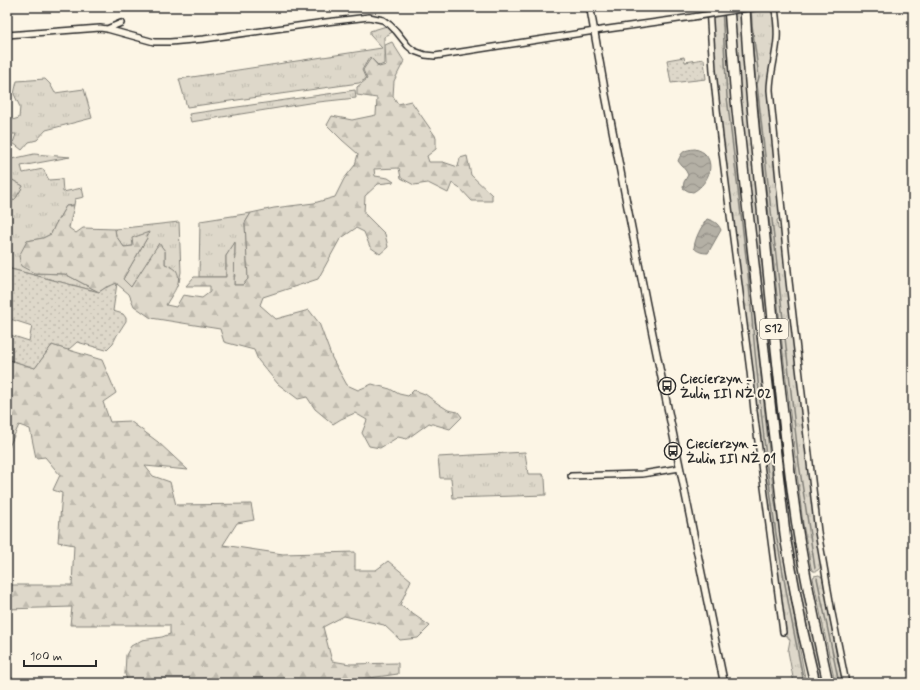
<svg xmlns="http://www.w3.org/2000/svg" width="920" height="690" font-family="Mynerve,sans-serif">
  <defs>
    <pattern id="grass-tufts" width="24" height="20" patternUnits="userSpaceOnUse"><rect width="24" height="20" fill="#ded8ca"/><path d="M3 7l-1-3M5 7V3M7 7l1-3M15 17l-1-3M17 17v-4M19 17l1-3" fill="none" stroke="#bfbaae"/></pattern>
    <pattern id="forest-firs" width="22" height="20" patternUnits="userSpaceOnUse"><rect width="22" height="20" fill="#ded8ca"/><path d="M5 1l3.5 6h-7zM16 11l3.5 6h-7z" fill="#bfbaae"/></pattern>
    <pattern id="garden-dots" width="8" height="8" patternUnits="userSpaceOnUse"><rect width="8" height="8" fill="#ded8ca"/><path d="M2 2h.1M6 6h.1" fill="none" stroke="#bfbaae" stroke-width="1.8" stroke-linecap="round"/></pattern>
    <pattern id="water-waves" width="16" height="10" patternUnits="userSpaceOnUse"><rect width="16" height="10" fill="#b4b0a5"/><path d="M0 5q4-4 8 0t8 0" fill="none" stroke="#938f87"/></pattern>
  </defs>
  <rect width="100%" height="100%" fill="#fcf5e5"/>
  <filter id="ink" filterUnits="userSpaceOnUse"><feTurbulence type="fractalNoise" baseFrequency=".025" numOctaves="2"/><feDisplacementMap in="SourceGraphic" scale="8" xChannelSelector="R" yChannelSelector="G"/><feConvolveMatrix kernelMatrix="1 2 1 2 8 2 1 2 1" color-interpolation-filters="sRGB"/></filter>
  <g filter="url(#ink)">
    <path fill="url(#grass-tufts)" stroke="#84827a" d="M711,7H725L750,283V286L752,295L774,497L796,629L806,683H794L788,651L790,640L786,635L770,523L754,397L721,131L717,91Z
      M733,7H742L762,263L787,490L800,574L823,683H819L801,596L789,525L783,483L761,279L740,109Z
      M766,9H769C782,23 769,63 768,80C767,94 769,109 771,123C774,155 777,186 780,218L777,220L778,229L781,230L811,493L821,566C819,570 815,573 812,570L811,567L803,524L783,353L759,118L750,13Z
      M390,25L394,31L384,37V64L379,66L370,57L362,70L366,79L359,83L187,107L179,79L382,48L370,35V31Z
      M45,79L50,84L55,93L84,89L92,118L46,130L37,140L29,142L22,150L13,143L16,134H7V125L9,121L19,118L20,107L14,94L17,81Z
      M355,90L356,98L309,103L191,122L189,114Z
      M34,154L70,157L21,166L23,173L43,169L49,180L62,179L63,192L82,188L84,197L75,199L74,205L66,206L55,225L51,234L43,238L27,241L34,273L65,274L99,292L7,268V206L16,198L23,186L7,177V160Z
      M251,213L245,223L248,279L243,285H234L235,243L226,256V277H199L200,221Z
      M179,222L181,272L179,282C177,270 175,269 165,264V251L159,244L131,287L123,279L147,238L149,233L133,246L124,247L116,236L115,229Z
      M525,452L528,474H543L545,479L546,495L453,498L451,478H440L438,457Z
      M819,575L822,577L823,580L837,658L843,683H835L813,578L814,576Z
      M11,678L33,680V683H7V679Z"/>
    <path fill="url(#forest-firs)" stroke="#84827a" d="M392,42L404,61L394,81L393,96L398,104L411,101L436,137V149L427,156L429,162H443L458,167L460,158L467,156L471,175L492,195V201H472L459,187L452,183L448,193L428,183L414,185L401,178L399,168L374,169L375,176L388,178L394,182L378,184L365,196L364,213L385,234L388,247L380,254L370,247L364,232L356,228L340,239L318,279L263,297L260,305L276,319L309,310L319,323L332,358L347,385L358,390L372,384L390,389L399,394L408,396L414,390L425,394L437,403L448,410L458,412L462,417L450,429L429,423L407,439L398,437L380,448L369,446L362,433L367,420L355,413L341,419L333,424L315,409L307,397L298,399L278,384L258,360L254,350L224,342L220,329L151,318L134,306L129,294L117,284L105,288L99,292L65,274L34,273L21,266L19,256L27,241L43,238L51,234L55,225L66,206L74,205L69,228L76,233L83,228L115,229L116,236L124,247L133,246L132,238L149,232L147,238L123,279L131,287L159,243L165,251V264C168,265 174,268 176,270C184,282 171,295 166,305L176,307L183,295L202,298L210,292V286H186L194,277H226V256L235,242L234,285H243L248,279L245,223L251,213L274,208L314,203L335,197L344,179L355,165L358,154L342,140L327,125L332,116L352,120L376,115L377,98L357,95V87L367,79L363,70L371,58L379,67L386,65L385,45Z
      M7,177L23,186L16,198L7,206Z
      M52,345L102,360L116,393L103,402L110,422L130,421L158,442L188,470L145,466L153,476L170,482L176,505L251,504L254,520L237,523L223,545L283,554L355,552V570H376L388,561L411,580L400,605L430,626L418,638L400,640L384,625L344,616L323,627L332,661L350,664L398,663V674L362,679L363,683H128L125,674L126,655L131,646L142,640L162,637L170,634V625H70L72,607L7,609V585H72L74,545L58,542L62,493L53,490L60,475L45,457L36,458L30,429L19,425L7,451V359L35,368Z"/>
    <path fill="url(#garden-dots)" stroke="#84827a" d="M684,57L685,62L704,59L706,79L671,83L667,60Z
      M7,268L99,292L105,288L117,283L113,311L123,314L126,318V321L117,335L113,343L106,350L77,342L68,350L52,345L35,368L7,359V334L29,341L32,326L7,318Z"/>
    <path fill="url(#water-waves)" stroke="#7d7b74" d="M695,149C699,150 704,152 706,155C716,168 705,186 693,192L688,191L683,188L684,182L688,175L686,171L678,161C682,151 684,150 695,149Z
      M707,219C714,221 718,223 721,230L708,253C702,253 698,252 694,248C695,238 701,227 707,219Z"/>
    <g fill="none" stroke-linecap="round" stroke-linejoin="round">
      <path stroke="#7d7b74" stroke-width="1.5" d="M722,7L727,97L748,274L755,352L767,467L776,534L790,612L804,683
        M751,8L752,25L759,77L757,84L799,464L815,568
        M817,578L839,683"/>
      <defs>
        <path id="minor" d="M709,7L713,71L720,137L750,371L754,411L783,632
          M775,7C776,18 778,28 777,39C776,56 770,73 770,90L789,281L818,532L832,613L846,683
          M107,29L121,23
          M7,35L100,28L107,29L154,42H170L204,39L326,22L369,17L383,20L390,25L396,31L408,46L414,51L425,55L435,56L601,30L693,17
          M571,476L642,474L680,468"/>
        <path id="tertiary" d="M590,7L605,92L646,302L724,683"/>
        <path id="motorway" d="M729,7L736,100L745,186L786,542L802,628L815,683
          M745,7C749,95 760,182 768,270C777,357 785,445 798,532C806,583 817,633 828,683"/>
      </defs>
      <use href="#minor" stroke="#2b2b2b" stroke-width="8"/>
      <use href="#tertiary" stroke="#2b2b2b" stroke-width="9"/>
      <use href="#motorway" stroke="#2b2b2b" stroke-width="12"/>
      <use href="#minor" stroke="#fcf5e5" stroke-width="5"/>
      <use href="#tertiary" stroke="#fcf5e5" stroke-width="6"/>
      <use href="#motorway" stroke="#fcf5e5" stroke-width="9"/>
      <defs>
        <path id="minor-bridge" d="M693,17L754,7"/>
      </defs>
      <use href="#minor-bridge" stroke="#2b2b2b" stroke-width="8" stroke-linecap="butt"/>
      <use href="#minor-bridge" stroke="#fcf5e5" stroke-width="5"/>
    </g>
  </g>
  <defs>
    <symbol id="bus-ring" viewBox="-11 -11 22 22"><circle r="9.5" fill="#fcf5e5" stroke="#2b2b2b" stroke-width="1.5"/><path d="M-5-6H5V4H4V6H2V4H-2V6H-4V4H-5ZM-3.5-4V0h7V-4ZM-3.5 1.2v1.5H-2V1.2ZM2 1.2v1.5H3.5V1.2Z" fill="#2b2b2b"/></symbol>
  </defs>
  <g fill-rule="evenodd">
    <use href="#bus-ring" x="657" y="376" width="20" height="20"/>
    <use href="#bus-ring" x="663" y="441" width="20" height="20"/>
  </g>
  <g text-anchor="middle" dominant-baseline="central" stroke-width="4" stroke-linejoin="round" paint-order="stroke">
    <rect fill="#fcf5e5" stroke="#6a6863" stroke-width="1" x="760" y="319" width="28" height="20" rx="3"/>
    <g font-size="12" font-weight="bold" fill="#2b2b2b">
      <text x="774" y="329">S12</text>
    </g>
    <g font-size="13" font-weight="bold" fill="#2b2b2b" stroke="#fcf5e5" text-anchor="start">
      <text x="680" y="379">Ciecierzyn -<tspan x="680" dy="15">Żulin III NŻ 02</tspan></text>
      <text x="686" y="444">Ciecierzyn -<tspan x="686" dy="15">Żulin III NŻ 01</tspan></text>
    </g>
  </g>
  <rect width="920" height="690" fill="none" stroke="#fcf5e5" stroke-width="24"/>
  <rect x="12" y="12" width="896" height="666" fill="none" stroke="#2b2b2b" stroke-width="1.5" filter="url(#ink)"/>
  <path d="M24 660v6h72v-6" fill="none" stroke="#2b2b2b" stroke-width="2"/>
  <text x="30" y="660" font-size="12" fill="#2b2b2b" stroke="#fcf5e5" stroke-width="3" paint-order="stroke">100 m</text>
</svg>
